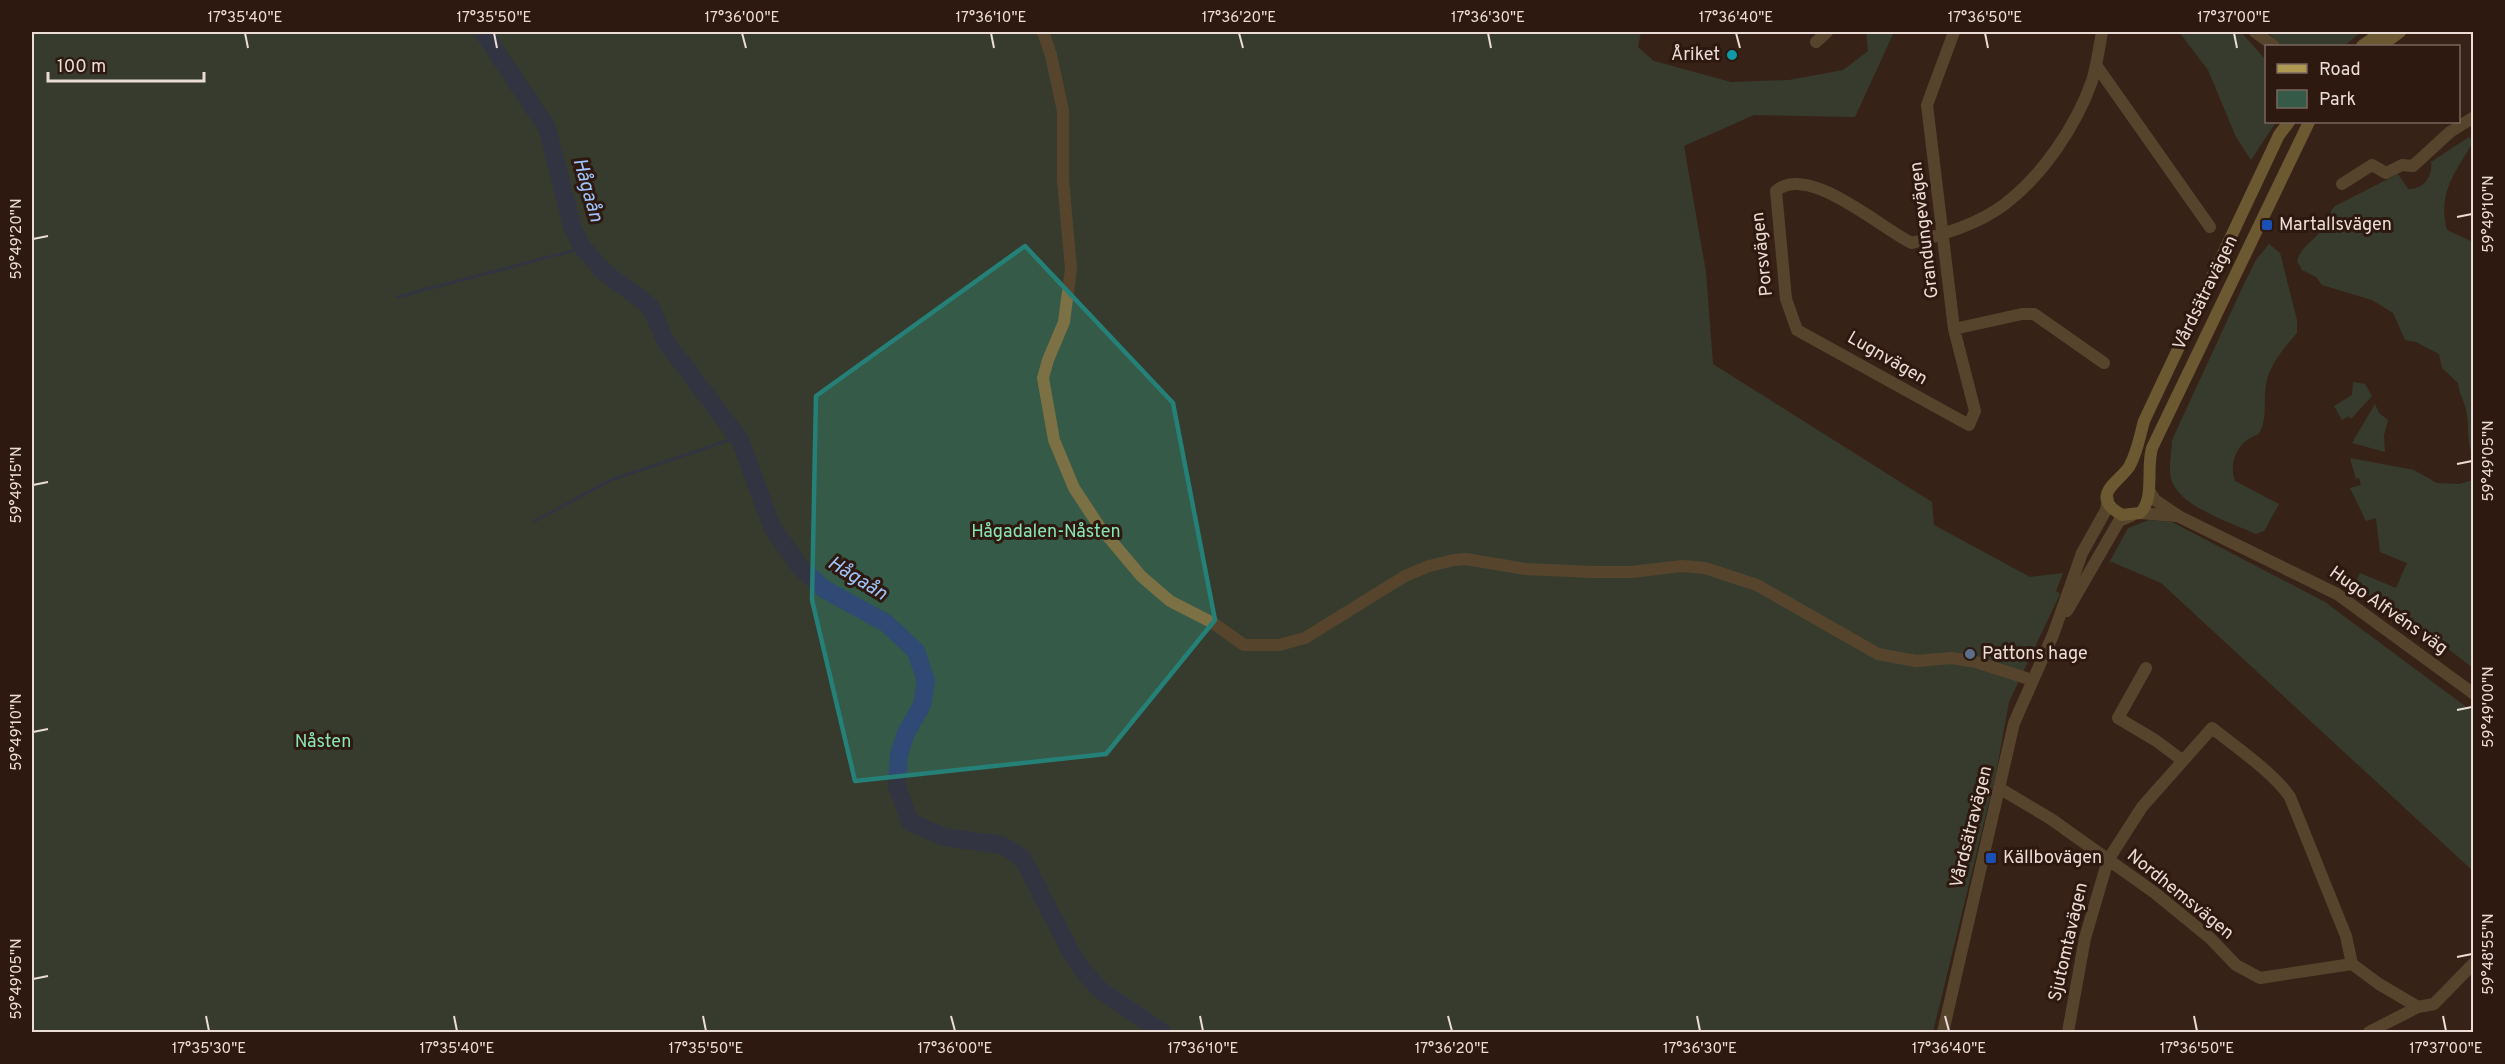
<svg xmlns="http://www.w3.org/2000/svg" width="2505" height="1064" font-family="Overpass,sans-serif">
  <rect width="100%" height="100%" fill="#372218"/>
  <path fill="#355a47" d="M32,32H1641L1638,47L1654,61L1731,82L1789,80L1843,70L1868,51L1866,32H1894L1855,117L1754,115L1684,146L1706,272L1713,364L1932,502L1934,525L2030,577L2063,573L2056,591L2060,594L2009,702L1996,773L1933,1032H32Z
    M2179,32H2241L2266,60V122H2276L2251,160L2236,137L2208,70Z
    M2267,32H2361L2344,46H2282Z
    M2469,137L2473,142C2456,172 2437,192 2447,230L2473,242V458C2467,443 2469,430 2467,415C2466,403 2459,395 2458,383L2442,368L2439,354L2416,342L2405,340L2393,313L2372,300L2322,285L2316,277L2302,270L2297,261C2302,244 2319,238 2327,223C2330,217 2329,212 2335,206L2398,174L2408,189C2424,190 2433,176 2431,162Z
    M2269,244L2280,253L2297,320V333C2285,347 2269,365 2266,384C2263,402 2268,418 2259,434C2239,440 2228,461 2235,481L2279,504L2264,531L2256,534C2232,523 2177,506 2171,478C2168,466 2172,452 2172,440L2244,284L2256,260Z
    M2353,382L2365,384L2372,396L2351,419L2349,416L2342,420L2334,406L2352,395Z
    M2375,404L2379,413L2388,420L2384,435L2385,452L2352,443Z
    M2350,458L2414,470L2437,483L2459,484L2473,480V668L2417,625L2357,588L2356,582L2360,573L2396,588L2407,563L2380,552L2376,518L2366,521L2350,488L2361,485L2359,478L2356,479Z
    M2149,520L2172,522L2325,602L2473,712V871L2161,583L2112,562L2109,563L2128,528Z"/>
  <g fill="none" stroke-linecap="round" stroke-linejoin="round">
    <path stroke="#304975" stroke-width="3" d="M397,297L583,248
      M535,521L611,480L738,437"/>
    <path stroke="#304975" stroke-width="18" d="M483,32L547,128L573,229L583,248L604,272L650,306L666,342L740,440L772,527L800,567L824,589L886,623L916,651L926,681L922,705L906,733L899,754L897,786L910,822L944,837L1001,845L1022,857L1074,958L1087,975L1100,990L1162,1032"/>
    <path stroke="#7c7045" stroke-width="12" d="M1043,32L1051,55L1063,111V180L1071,269L1064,322L1048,360L1043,378L1054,440L1074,488L1099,526L1141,576L1170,601L1213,623L1244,645H1279L1305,638L1405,576L1429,566L1454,560L1466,559L1526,569L1592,572H1631L1682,566L1705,568L1757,585L1878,654L1916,661L1952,658L1976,662L2032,680
      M1954,32L1927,105L1954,329L1975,411L1969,425L1797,330L1786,299L1776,191C1808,162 1883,230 1912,243C1944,234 1979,224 2005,204C2043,175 2076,126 2092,81C2097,65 2099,48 2102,32
      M1816,42L1827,32
      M2096,65L2210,227
      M2342,184L2372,165L2386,173L2402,165L2413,166L2450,132L2474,117
      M1954,329L2022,314H2034L2104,363
      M2146,668L2118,718L2155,740L2182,760
      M1999,788L2051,819L2155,893L2210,938L2236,965L2260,978L2352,964
      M2418,1007L2434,1004L2474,963
      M2068,1032L2085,938L2108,860L2142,807L2212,728C2235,746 2275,774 2290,797L2346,936L2352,964L2379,984L2418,1007L2369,1032"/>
    <path stroke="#7c7045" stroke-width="12" d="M2255,32L2274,46
      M2149,490L2155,500L2180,517L2337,594L2474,694
      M2140,513L2176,516
      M2067,611L2119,521L2131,516
      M1943,1032L2014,723L2053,635L2082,553L2106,510L2108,499"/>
    <path stroke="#ad9951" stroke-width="12" d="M2362,46L2382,32
      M2381,46L2400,32
      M2289,122L2279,135L2144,421C2140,435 2137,454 2129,467C2119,482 2088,496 2122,515L2140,513C2155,499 2146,469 2152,448L2309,122"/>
  </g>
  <path d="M0 0H2505V1064H0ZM1025,246L1173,403L1215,620L1106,754L855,781L812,600L816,396Z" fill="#372218" fill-opacity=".55" fill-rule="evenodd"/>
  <path fill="none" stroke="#258078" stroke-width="4.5" stroke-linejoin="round" d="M1025,246L1173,403L1215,620L1106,754L855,781L812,600L816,396Z"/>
  <path fill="none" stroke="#ebddd6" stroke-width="2" d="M245,33L248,48M494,33L497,48M742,33L746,48M991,33L994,48M1239,33L1243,48M1488,33L1491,48M1736,33L1740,48M1985,33L1988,48M2234,33L2237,48M2457,217L2472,214M33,239L48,236M2457,464L2472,461M33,485L48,482M2457,710L2472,707M33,732L48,729M2457,957L2472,954M33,979L48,976M206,1016L209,1031M454,1016L457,1031M703,1016L706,1031M951,1016L955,1031M1200,1016L1203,1031M1448,1016L1452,1031M1697,1016L1700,1031M1945,1016L1949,1031M2194,1016L2197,1031M2443,1016L2446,1031"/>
  <circle fill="#0f9aa8" stroke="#2d190f" stroke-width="2" cx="1732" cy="55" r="6"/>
  <g fill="#1a4fb4" stroke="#2d190f" stroke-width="2">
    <rect x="2261" y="219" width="12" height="12" rx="3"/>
    <rect x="1985" y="852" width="12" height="12" rx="3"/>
  </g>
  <circle fill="#5c6f8a" stroke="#2d190f" stroke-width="2" cx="1970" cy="654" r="6"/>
  <g text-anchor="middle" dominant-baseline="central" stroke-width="6" stroke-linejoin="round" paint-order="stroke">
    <g font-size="18" fill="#ebddd6" stroke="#2d190f" text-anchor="start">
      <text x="1720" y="55" text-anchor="end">Åriket</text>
      <text x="2279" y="225">Martallsvägen</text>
      <text x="1982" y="654">Pattons hage</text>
      <text x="2003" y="858">Källbovägen</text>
    </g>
    <g font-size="18" fill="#ebddd6" stroke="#2d190f">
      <text transform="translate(1925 230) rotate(-97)">Grandungevägen</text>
      <text transform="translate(1763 254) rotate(-96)">Porsvägen</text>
      <text transform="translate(2206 293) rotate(-64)">Vårdsätravägen</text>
      <text transform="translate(1887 359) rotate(30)">Lugnvägen</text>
      <text transform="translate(2388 611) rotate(35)">Hugo Alfvéns väg</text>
      <text transform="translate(1972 827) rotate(-76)">Vårdsätravägen</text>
      <text transform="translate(2180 895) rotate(39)">Nordhemsvägen</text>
      <text transform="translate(2069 942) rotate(-77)">Sjutomtavägen</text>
    </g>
    <g font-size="18" fill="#88e5b7" stroke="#2d190f">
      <text x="1046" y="532">Hågadalen-Nåsten</text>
      <text x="323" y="742">Nåsten</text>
    </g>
    <g font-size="20" font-style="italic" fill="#a1c3fc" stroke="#2d190f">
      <text transform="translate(587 190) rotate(74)">Hågaån</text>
      <text transform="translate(857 579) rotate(32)">Hågaån</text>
    </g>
  </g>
  <rect width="2505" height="1064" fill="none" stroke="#2d190f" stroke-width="66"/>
  <rect x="2265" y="45" width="195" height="78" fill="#2d190f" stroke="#79675f" stroke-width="1.5"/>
  <rect x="2277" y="64" width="30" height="9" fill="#ad9951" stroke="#79675f" stroke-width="1.5"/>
  <text x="2319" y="75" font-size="18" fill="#ebddd6">Road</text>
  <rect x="2277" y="90" width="30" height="18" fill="#355a47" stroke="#79675f" stroke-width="1.5"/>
  <text x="2319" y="105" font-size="18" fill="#ebddd6">Park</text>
  <path d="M48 72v9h156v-9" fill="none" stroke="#ebddd6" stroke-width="3"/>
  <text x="57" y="72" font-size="18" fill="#ebddd6" stroke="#2d190f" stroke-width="4.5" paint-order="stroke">100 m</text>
  <rect x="33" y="33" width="2439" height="998" fill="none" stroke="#ebddd6" stroke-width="2"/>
  <g font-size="15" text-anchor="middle" fill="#ebddd6">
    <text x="245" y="22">17°35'40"E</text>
    <text x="494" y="22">17°35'50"E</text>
    <text x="742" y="22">17°36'00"E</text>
    <text x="991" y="22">17°36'10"E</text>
    <text x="1239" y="22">17°36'20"E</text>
    <text x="1488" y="22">17°36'30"E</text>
    <text x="1736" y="22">17°36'40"E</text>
    <text x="1985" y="22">17°36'50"E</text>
    <text x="2234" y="22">17°37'00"E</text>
    <text transform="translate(2488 214) rotate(-90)" y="5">59°49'10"N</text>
    <text transform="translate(16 239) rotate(-90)" y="5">59°49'20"N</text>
    <text transform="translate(2488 461) rotate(-90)" y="5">59°49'05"N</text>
    <text transform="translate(16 485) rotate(-90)" y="5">59°49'15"N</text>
    <text transform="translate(2488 707) rotate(-90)" y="5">59°49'00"N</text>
    <text transform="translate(16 732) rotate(-90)" y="5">59°49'10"N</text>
    <text transform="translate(2488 954) rotate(-90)" y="5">59°48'55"N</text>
    <text transform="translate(16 979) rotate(-90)" y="5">59°49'05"N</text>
    <text x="209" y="1053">17°35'30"E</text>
    <text x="457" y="1053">17°35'40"E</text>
    <text x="706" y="1053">17°35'50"E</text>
    <text x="955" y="1053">17°36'00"E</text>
    <text x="1203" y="1053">17°36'10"E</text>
    <text x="1452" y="1053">17°36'20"E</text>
    <text x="1700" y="1053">17°36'30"E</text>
    <text x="1949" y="1053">17°36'40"E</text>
    <text x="2197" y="1053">17°36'50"E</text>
    <text x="2446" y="1053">17°37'00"E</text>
  </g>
</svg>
